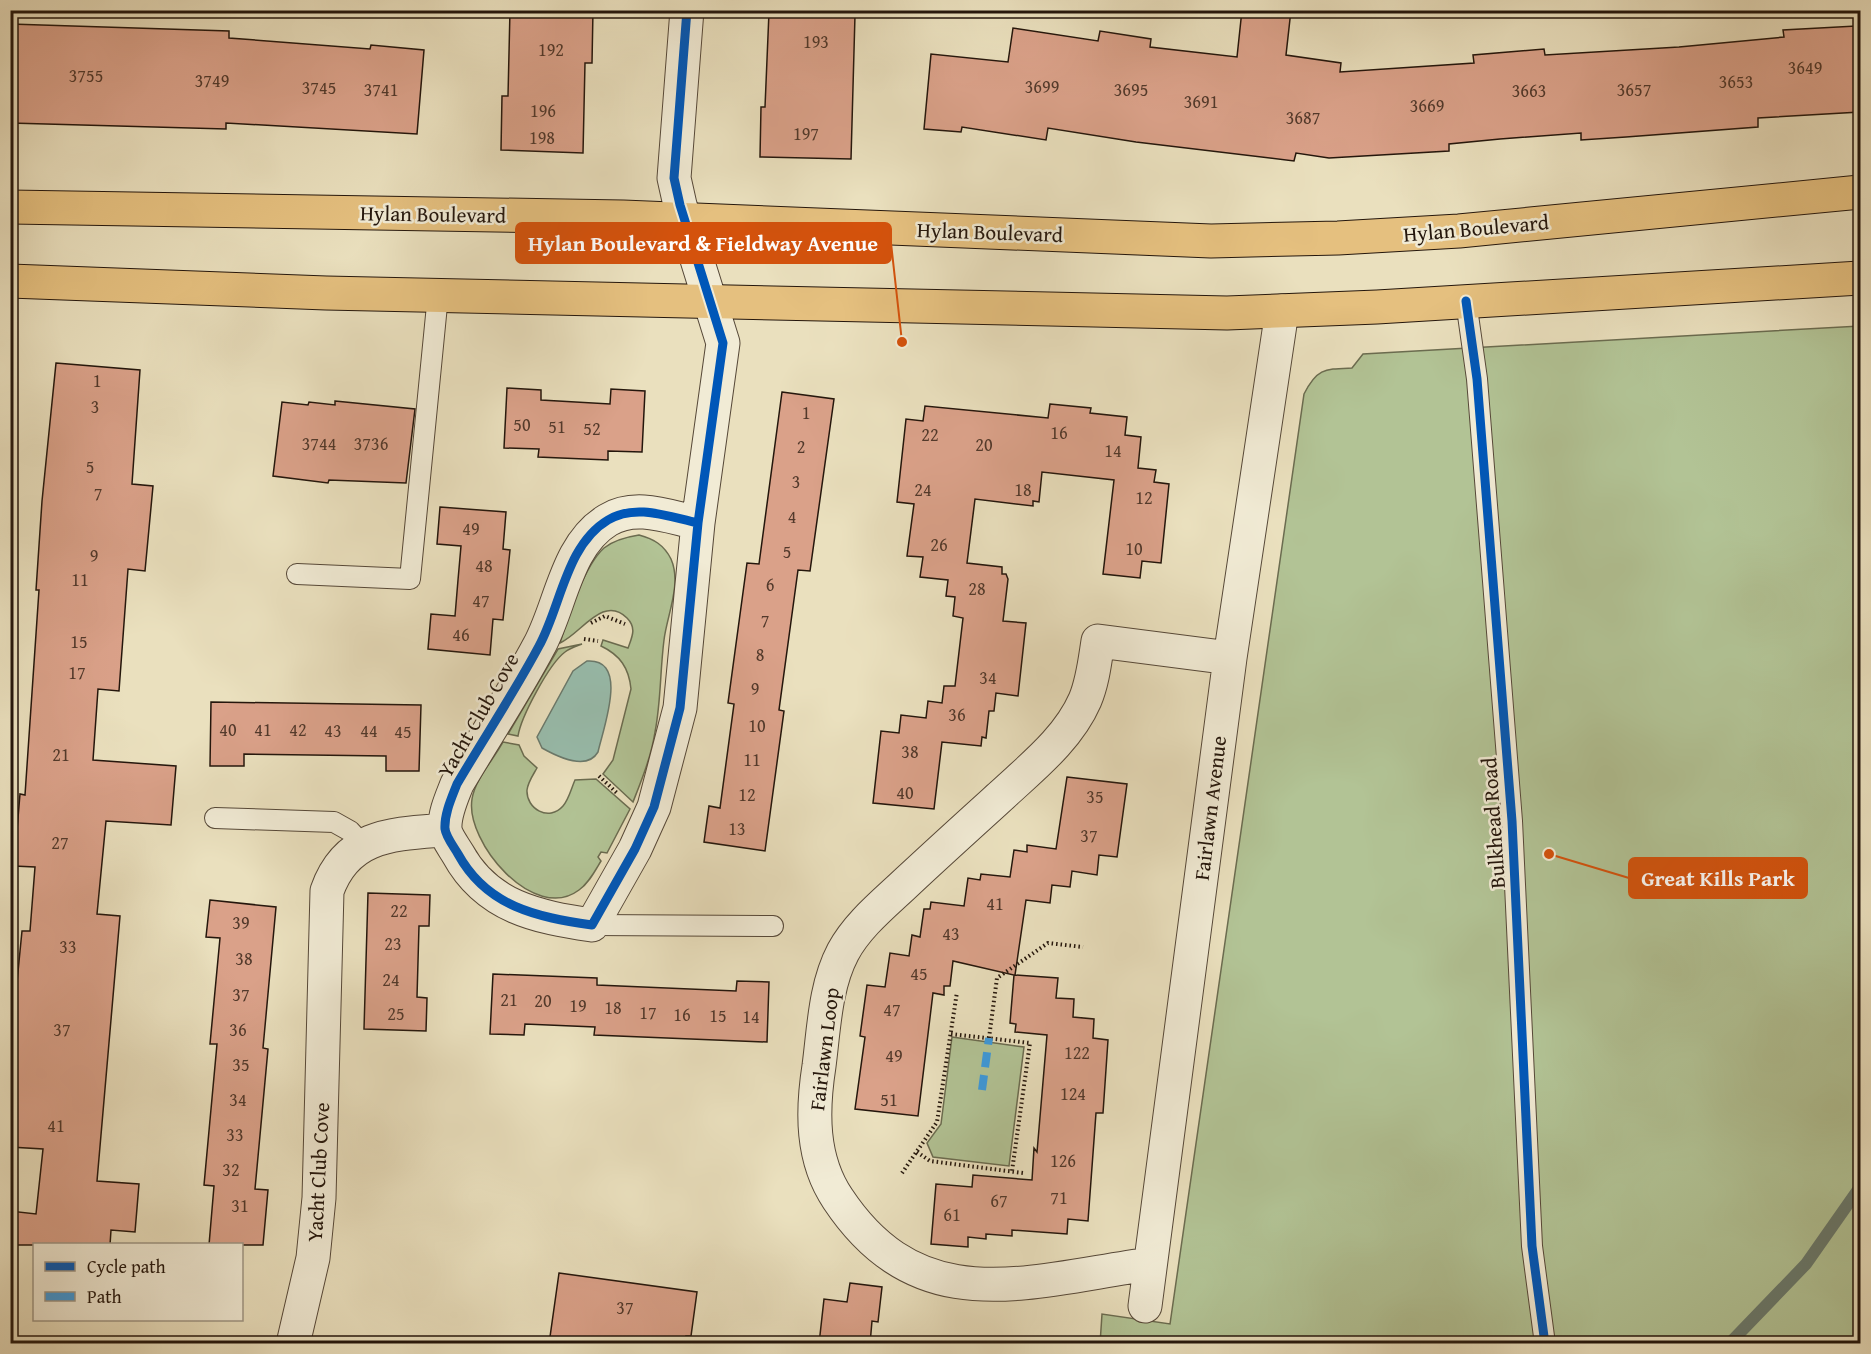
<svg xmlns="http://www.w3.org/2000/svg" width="1871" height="1354" font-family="'Gentium Book Plus',serif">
  <rect width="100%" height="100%" fill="#eae0be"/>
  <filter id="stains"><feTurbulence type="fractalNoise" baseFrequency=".00333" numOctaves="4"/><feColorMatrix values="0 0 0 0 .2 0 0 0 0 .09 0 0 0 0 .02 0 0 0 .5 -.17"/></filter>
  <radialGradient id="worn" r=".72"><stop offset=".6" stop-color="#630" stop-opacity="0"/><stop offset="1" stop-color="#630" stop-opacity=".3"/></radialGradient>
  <path fill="#b2c395" stroke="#6b6c50" stroke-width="1.5" d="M1860,326V1343L1100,1344L1102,1314L1170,1324L1304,394C1317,368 1325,369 1352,368L1363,354Z
    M639,535C654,539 664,545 671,559C682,584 667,615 664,640C660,671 661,702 655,732C651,757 642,779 633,802L603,774L613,760L631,689C629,668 620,655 601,646L603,640L628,648C632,637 637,628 627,618C603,594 581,634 560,643C568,617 584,566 604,548C614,540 626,537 639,535Z
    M582,644C577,646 570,648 565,652C549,664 521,717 518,736L508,734L558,649Z
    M503,742L519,745L524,756L537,768C533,775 528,782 527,790C526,809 549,822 563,806C569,799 571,789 575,780L596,779L630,809L607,853L601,852L598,857L601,861C595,871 589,883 579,890C534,924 465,842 472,799C475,779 494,759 503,742Z
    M952,1037L1024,1047L1009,1166L933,1157L927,1143L941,1124Z"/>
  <path fill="#98bdad" stroke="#6a7a6d" stroke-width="1.5" d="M587,661C630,658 603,729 598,752C587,771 558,757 542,748L537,737L573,671Z"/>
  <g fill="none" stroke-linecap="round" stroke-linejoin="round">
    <path stroke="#6a7a6d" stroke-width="12" d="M1729,1344L1806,1264L1860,1187"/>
  </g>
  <path fill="#daa189" stroke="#24160c" stroke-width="1.5" d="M510,10H593L592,63H585L583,153L501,150L502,96H508Z
    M1242,10H1291L1286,55L1341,63L1340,72L1474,63L1473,55L1544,49L1545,55L1679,47L1784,37L1783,30L1856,26L1860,112L1758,118V127L1626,137L1581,140V133L1500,139L1449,144V151L1329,158L1296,153L1294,161L1136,142L1048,128L1046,140L962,127L961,132L924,129L931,54L1008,62L1013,28L1098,41L1100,31L1151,39L1150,47L1237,57Z
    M769,12L855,15L851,159L760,157L761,107H765Z
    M10,24L229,31V38L370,49L371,45L424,50L417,134L226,123V129L10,123Z
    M56,363L140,370L132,484L153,486L145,571L128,569L119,691L98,689L93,760L176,766L171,825L106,821L97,914L120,916L97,1181L139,1184L135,1232L111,1230L110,1245H10V1211L36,1214L43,1149L10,1147V1053L22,931H30L35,867L14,866L20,794L25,795L39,590H36L42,501Z
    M507,388L541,390V400L610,404L611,389L645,391L642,452L608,451V460L538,457L539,449L504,448Z
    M782,392L834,399L810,571L798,570L779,710L784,711L765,851L704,842L709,806L720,808L734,704L728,703L747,563L759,564Z
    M335,401L415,409L406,483L329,480L328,483L273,476L282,402L308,405L309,402L335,405Z
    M1050,404L1091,408L1090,413L1127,417L1125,435L1141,437L1138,468L1156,470L1154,482L1169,484L1161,563L1142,561L1140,578L1103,574L1114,480L1042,472L1039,502L1033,501V506L975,499L967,563L1002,567V574H1006L1008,579L1003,621L1026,623L1018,696L996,693L994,711H989L986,738L982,737L981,746L942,742L934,809L873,803L881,731L899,733L901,715L926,718L928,701L942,703L944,686H955L963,618L953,616L955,597L946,596L948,580L920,577L923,557L907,556L914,504L897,502L906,419L923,421L925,406L1048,418Z
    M440,507L506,512L503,549L510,550L503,620L493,619L490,655L428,649L431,614L455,616L458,580L461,546L437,544Z
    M211,702L421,705L419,771H386V756L244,754V766H210Z
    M1067,777L1127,784L1117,857L1099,855L1097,875L1072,871L1070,887L1052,885L1050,903L1026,900L1015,975L1058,978L1056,998L1074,999L1073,1017L1094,1019L1093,1038L1108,1040L1103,1113H1096L1088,1221L1068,1219L1067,1234L1012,1230V1236L986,1234V1239L968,1237V1247L931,1244L936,1184L972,1187L973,1175L1032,1180L1034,1148L1037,1152L1047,1035L1015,1032L1016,1024L1010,1023L1014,975L953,961L950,986H944V995L933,993L918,1116L855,1109L865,1037L860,1036L867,985L885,987L890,953L909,956L912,935L920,937L924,909H930L931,902L964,906L968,878L980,880L981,874L1010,877L1014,850L1027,852V845L1056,849Z
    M368,893L430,895L429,926H419L417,997L427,998L426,1031L364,1029Z
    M210,900L276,907L263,1048L268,1049L255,1189L268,1190L263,1245H209L214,1186L204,1185L217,1044H210L220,938L206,937Z
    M493,974L597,978V985L736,991L737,981L769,982L767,1042L594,1035L595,1027L525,1024L524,1035L490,1034Z
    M559,1273L697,1292L691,1336H686L685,1344H549Z
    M850,1283L882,1287L878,1322L872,1321L870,1344H819L824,1299L847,1302Z"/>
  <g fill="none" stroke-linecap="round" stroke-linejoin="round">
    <defs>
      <path id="lane" d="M1466,301L1477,379L1512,821L1532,1246L1545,1344
        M297,574L410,579L438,295
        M215,818L334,822L350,831L363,845
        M592,925L773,926"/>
      <path id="street" d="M687,10L674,178L680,205L723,343L698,523L680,708L654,807L635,849L592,925C537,917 487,907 458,854C454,847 446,837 445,829C444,814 452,797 457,784C484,738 514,693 539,646C561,606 566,545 608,520C636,503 669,517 698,523
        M1150,1264C1027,1281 920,1322 838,1199C811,1159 812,1111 819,1066C824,1028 825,986 843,952C858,924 885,903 908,881C939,852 970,824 1002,795C1032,767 1068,739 1085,700C1093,681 1095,660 1098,641L1230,658
        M1145,1306L1230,658L1282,311
        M293,1344L313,1258L319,1198L327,891C347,834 393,834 445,830"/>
      <path id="primary" d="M10,207L623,217L1211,241L1338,238L1459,231L1860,192
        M10,281L326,293L1227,313L1377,307L1860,278"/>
    </defs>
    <use href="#lane" stroke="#564838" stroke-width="22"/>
    <use href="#street" stroke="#564838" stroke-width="35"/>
    <use href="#primary" stroke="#24160c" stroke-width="35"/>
    <path stroke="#24160c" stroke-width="4" stroke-dasharray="1.5 3" stroke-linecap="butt" d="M591,623L605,616L625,624
      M584,639L598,641
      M599,776L618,794
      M951,1034L1030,1043L1012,1171
      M989,1038L997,978L1048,943L1083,947
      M917,1152L930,1161L1023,1173
      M902,1173L937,1122L957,992"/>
    <use href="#lane" stroke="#f1ebd5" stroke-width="20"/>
    <use href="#street" stroke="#f1ebd5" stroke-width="33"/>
    <use href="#primary" stroke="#e5c07f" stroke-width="33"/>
    <path stroke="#3c9ade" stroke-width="8" stroke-dasharray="15 8" stroke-linecap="butt" d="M982,1090L989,1038"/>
    <defs>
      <path id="cycleway" d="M687,10L674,178L680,205L723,343L698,523L680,708L654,807L635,849L592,925C537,917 487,907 458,854C454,847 446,837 445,829C444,814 452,797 457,784C484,738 514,693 539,646C561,606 566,545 608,520C636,503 669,517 698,523
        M1466,301L1477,379L1512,821L1532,1246L1545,1344"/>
    </defs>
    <use href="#cycleway" stroke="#f1ebd5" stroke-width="13"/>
    <use href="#cycleway" stroke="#0057b8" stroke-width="9"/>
  </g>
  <g text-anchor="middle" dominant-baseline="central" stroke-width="5" stroke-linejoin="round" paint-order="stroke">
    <g font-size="18" fill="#52392b">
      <text x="816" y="41">193</text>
      <text x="551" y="49">192</text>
      <text x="1805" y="67">3649</text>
      <text x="86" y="75">3755</text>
      <text x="212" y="80">3749</text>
      <text x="1736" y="81">3653</text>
      <text x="1042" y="86">3699</text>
      <text x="319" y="87">3745</text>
      <text x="381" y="89">3741</text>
      <text x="1131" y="89">3695</text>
      <text x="1634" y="89">3657</text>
      <text x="1529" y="90">3663</text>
      <text x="1201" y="101">3691</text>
      <text x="1427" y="105">3669</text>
      <text x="543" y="110">196</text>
      <text x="1303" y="117">3687</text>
      <text x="806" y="133">197</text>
      <text x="542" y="137">198</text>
      <text x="97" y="380">1</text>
      <text x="95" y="406">3</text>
      <text x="806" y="412">1</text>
      <text x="522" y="424">50</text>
      <text x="557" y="426">51</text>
      <text x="592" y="428">52</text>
      <text x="1059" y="432">16</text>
      <text x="930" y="434">22</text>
      <text x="319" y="443">3744</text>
      <text x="371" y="443">3736</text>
      <text x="984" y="444">20</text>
      <text x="801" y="446">2</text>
      <text x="1113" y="450">14</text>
      <text x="90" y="466">5</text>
      <text x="796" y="481">3</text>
      <text x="923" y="489">24</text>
      <text x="1023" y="489">18</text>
      <text x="98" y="493">7</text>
      <text x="1144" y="497">12</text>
      <text x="792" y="516">4</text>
      <text x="471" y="528">49</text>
      <text x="939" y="544">26</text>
      <text x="1134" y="548">10</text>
      <text x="787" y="551">5</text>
      <text x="94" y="555">9</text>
      <text x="484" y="565">48</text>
      <text x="80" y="579">11</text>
      <text x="770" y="584">6</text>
      <text x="977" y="588">28</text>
      <text x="481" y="600">47</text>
      <text x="765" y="620">7</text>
      <text x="461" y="634">46</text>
      <text x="79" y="641">15</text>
      <text x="760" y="654">8</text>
      <text x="77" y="672">17</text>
      <text x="988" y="677">34</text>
      <text x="755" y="688">9</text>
      <text x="957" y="714">36</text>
      <text x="757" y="725">10</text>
      <text x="228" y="729">40</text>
      <text x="263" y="729">41</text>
      <text x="298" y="729">42</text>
      <text x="333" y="730">43</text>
      <text x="369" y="730">44</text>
      <text x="403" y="731">45</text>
      <text x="910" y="751">38</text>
      <text x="61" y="754">21</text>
      <text x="752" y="759">11</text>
      <text x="905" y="792">40</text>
      <text x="747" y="794">12</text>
      <text x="1095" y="796">35</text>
      <text x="737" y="828">13</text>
      <text x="1089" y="835">37</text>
      <text x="60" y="842">27</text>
      <text x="995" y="903">41</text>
      <text x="399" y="910">22</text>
      <text x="241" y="922">39</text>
      <text x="951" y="933">43</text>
      <text x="393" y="943">23</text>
      <text x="68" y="946">33</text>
      <text x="244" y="958">38</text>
      <text x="919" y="973">45</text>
      <text x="391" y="979">24</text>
      <text x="241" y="994">37</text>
      <text x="509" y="999">21</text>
      <text x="543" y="1000">20</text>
      <text x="578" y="1005">19</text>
      <text x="613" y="1007">18</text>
      <text x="892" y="1009">47</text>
      <text x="648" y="1012">17</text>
      <text x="396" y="1013">25</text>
      <text x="682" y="1014">16</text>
      <text x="718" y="1015">15</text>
      <text x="751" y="1016">14</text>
      <text x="62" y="1029">37</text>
      <text x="238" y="1029">36</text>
      <text x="1077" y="1052">122</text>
      <text x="894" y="1055">49</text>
      <text x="241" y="1064">35</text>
      <text x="1073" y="1093">124</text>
      <text x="238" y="1099">34</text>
      <text x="889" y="1099">51</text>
      <text x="56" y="1125">41</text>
      <text x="235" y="1134">33</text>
      <text x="1063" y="1160">126</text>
      <text x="231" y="1169">32</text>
      <text x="1059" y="1197">71</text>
      <text x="999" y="1200">67</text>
      <text x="240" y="1205">31</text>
      <text x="952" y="1214">61</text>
      <text x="625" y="1307">37</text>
    </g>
    <g font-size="21" fill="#24160c" stroke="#f1ebd5">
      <text transform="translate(433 214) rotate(1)">Hylan Boulevard</text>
      <text transform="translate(1476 228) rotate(-5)">Hylan Boulevard</text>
      <text transform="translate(990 232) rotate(2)">Hylan Boulevard</text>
      <text transform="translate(478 715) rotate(-60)">Yacht Club Cove</text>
      <text transform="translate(1210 808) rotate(-83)">Fairlawn Avenue</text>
      <text transform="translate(1493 823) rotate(-94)">Bulkhead Road</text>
      <text transform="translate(824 1049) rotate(-83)">Fairlawn Loop</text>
      <text transform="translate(318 1172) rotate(-87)">Yacht Club Cove</text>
    </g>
  </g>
  <path fill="none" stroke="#d4520c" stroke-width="2" d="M902 342L891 243M1549 854L1629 878"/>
  <g fill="#d4520c" stroke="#f1ebd5" stroke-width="2">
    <circle cx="902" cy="342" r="6"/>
    <circle cx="1549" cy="854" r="6"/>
  </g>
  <g fill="#d4520c" stroke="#d4520c" stroke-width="2">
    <rect x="516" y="223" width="375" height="40" rx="6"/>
    <rect x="1629" y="858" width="178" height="40" rx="6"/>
  </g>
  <g font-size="22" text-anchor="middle" font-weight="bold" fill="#fff">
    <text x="703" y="251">Hylan Boulevard &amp; Fieldway Avenue</text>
    <text x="1718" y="886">Great Kills Park</text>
  </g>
  <rect width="1871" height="1354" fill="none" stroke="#eae0be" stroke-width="36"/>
  <rect x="12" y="12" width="1847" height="1330" fill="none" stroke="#24160c" stroke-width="3"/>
  <rect x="18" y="18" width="1835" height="1318" fill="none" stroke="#24160c" stroke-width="1.5"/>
  <rect x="33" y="1243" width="210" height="78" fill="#f1ebd5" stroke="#9f9685" stroke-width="1.5"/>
  <rect x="45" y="1262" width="30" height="9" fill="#0057b8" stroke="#9f9685" stroke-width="1.5"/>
  <text x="87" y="1273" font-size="18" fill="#24160c">Cycle path</text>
  <rect x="45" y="1292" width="30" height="9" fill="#3c9ade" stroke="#9f9685" stroke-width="1.5"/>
  <text x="87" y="1303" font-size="18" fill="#24160c">Path</text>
  <rect width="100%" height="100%" filter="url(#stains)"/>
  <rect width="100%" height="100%" fill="url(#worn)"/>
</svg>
